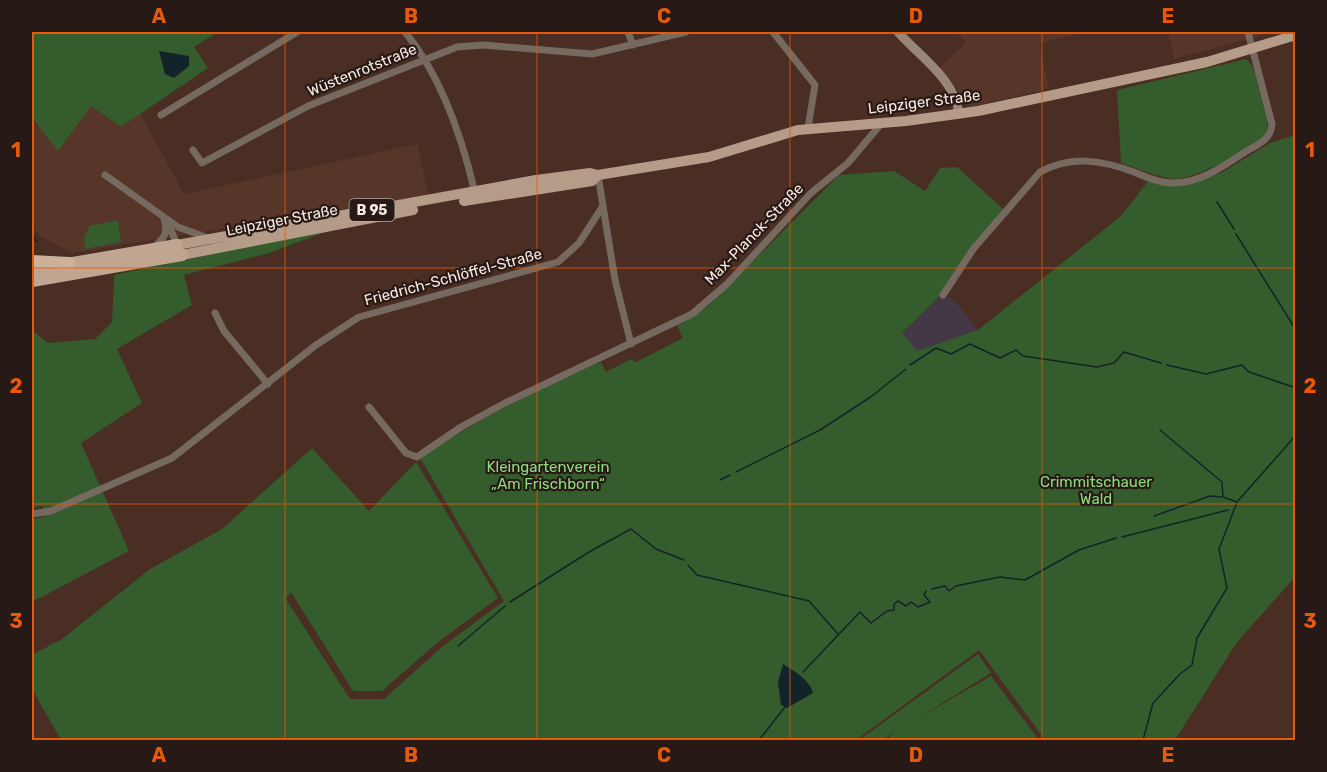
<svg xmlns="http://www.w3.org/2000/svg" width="1327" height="772" font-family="Rubik,sans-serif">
  <rect width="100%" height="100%" fill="#4a2d23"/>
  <path fill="#573528" d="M957,32H1089L1039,43L1049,89L968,107L953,84L938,69L966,43Z
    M1168,32H1275L1174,59Z
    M91,106L121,127L140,113L184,194L417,144L429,195L72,253L40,236L32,226V118L37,127Z"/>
  <path fill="#453846" d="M942,294L954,300L978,330L917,351L902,334Z"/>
  <path fill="#345c2c" d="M32,32H218L194,47L208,68L121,127L91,106L58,151L32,118Z
    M1246,59C1255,65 1257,81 1260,92C1263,104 1271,120 1266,132C1260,148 1192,180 1174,179C1156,177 1137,168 1121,163L1117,90Z
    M1295,135V577L1237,642L1175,740H1045L979,650L856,740H61L32,689V655L62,639L150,569L222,529L312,448L369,511L416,462L498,598L438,642L382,691H353L291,592L286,599L350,699H384L443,646L504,601L420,458C477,419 537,389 601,362L606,372L631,359L636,362L683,338L677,326L708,306L839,175L894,171L925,191L940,168L957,167L1004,210L942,294L902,333L917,351L978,330L1121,216L1149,180L1176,185L1221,173L1270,143Z
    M118,220L121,242L85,249L84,237L90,226Z
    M339,227L269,253L184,275L192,305L117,349L142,403L81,443L129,551L32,602V519L47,516L42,506L32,508V330L48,343L95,339L112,322L114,275Z
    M978,654L991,673L918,718L991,676L1039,740H887L894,732L883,740H859Z"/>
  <path fill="#122429" d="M159,51L189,56V66L174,78L165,74Z
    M783,664C794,671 810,680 813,693L787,708L781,705L778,682Z"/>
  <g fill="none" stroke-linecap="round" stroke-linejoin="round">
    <path stroke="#122429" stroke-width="1.5" d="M1217,202L1234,229
      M1236,234L1296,330
      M32,235L37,242
      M910,365L936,348L951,354L970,344L1000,358L1016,350L1023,356L1097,367L1114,363L1124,352L1161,363
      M1167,365L1206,374L1242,365L1249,372L1296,388
      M1160,430L1222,482L1223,497L1237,502
      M736,472L820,430L872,396L906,369
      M720,480L730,475
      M1154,516L1210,496L1221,497
      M1122,537L1228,510
      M688,565L697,575L809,601L838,634
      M932,589L945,586L949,591L956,586L1000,577L1025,580L1079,550L1116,538
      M510,602L589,552L631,529L656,549L684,560
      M458,646L505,606
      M803,672L860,612L871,623L887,611L894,610V604L898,601L906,606L911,602L918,607L930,602L924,595L926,591
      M759,740L785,707
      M1143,740L1153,703L1180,674L1192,665L1197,638L1227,588L1219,549L1237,502L1296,435"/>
    <path stroke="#756960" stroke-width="7" d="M405,32C442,77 462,137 475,193
      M628,32L633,45
      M773,32L815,85L808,128
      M161,115L297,32
      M193,150L202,163L308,106L457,47L484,45L592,54L686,32
      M105,175L178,227L208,238
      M598,175L615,280L631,344
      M166,219L178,247
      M154,247C164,238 169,233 164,219
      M943,295L974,248L1040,172C1071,155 1101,160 1134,172C1146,177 1160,183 1174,183C1200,183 1224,166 1245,152C1257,145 1271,140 1272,124L1248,32
      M215,313L224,331L268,384
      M369,407L406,453L417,457L461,427L505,403L692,314L727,284L811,193L848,163L881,124
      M32,514L51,511L172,458L316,345L359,317L558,262L579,243L603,206"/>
    <path stroke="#988677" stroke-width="9" d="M898,32C920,57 955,79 959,114"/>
    <path stroke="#b49c88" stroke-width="10" d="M464,201L592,181L598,175
      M177,245L536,180L590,173L598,175L709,157L798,130L906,121L978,111L1207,62L1296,35
      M182,255L413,210"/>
    <path stroke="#c0a690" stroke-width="12" d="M32,270L177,245
      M32,281L182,255"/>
    <path stroke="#ccb098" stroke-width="12" d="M32,261L69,263"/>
  </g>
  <path fill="none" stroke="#e8590c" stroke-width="1.5" stroke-opacity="0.55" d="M285,32V740M537,32V740M790,32V740M1042,32V740M32,268H1296M32,504H1296"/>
  <g text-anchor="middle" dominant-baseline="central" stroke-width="4.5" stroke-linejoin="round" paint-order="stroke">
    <rect fill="#271915" stroke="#bba9a3" stroke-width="1.5" x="349.5" y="199" width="45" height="22" rx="4.5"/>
    <g font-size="14" font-weight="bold" fill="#fae7e0">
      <text x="372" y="210">B 95</text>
    </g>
    <g font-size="15" fill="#fae7e0" stroke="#271915">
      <text transform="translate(362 70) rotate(-22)">Wüstenrotstraße</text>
      <text transform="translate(924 102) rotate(-7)">Leipziger Straße</text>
      <text transform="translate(282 220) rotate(-11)">Leipziger Straße</text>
      <text transform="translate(754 234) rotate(-46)">Max-Planck-Straße</text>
      <text transform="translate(453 277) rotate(-15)">Friedrich-Schlöffel-Straße</text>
    </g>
    <g font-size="15" fill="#8bde7c" stroke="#271915">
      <text x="548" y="467">Kleingartenverein<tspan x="548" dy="17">„Am Frischborn“</tspan></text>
      <text x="1096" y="482">Crimmitschauer<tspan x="1096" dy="17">Wald</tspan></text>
    </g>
  </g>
  <rect width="1327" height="772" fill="none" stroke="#271915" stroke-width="66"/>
  <rect x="33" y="33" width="1261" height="706" fill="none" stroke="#e8590c" stroke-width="2"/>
  <g font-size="20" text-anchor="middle" font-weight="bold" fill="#e8590c">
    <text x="159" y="23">A</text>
    <text x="411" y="23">B</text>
    <text x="664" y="23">C</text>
    <text x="916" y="23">D</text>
    <text x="1168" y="23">E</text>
    <text x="16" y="157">1</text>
    <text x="1310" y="157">1</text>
    <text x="16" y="393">2</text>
    <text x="1310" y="393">2</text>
    <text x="16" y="628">3</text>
    <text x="1310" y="628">3</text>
    <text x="159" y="762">A</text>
    <text x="411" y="762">B</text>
    <text x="664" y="762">C</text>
    <text x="916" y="762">D</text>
    <text x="1168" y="762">E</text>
  </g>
</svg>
